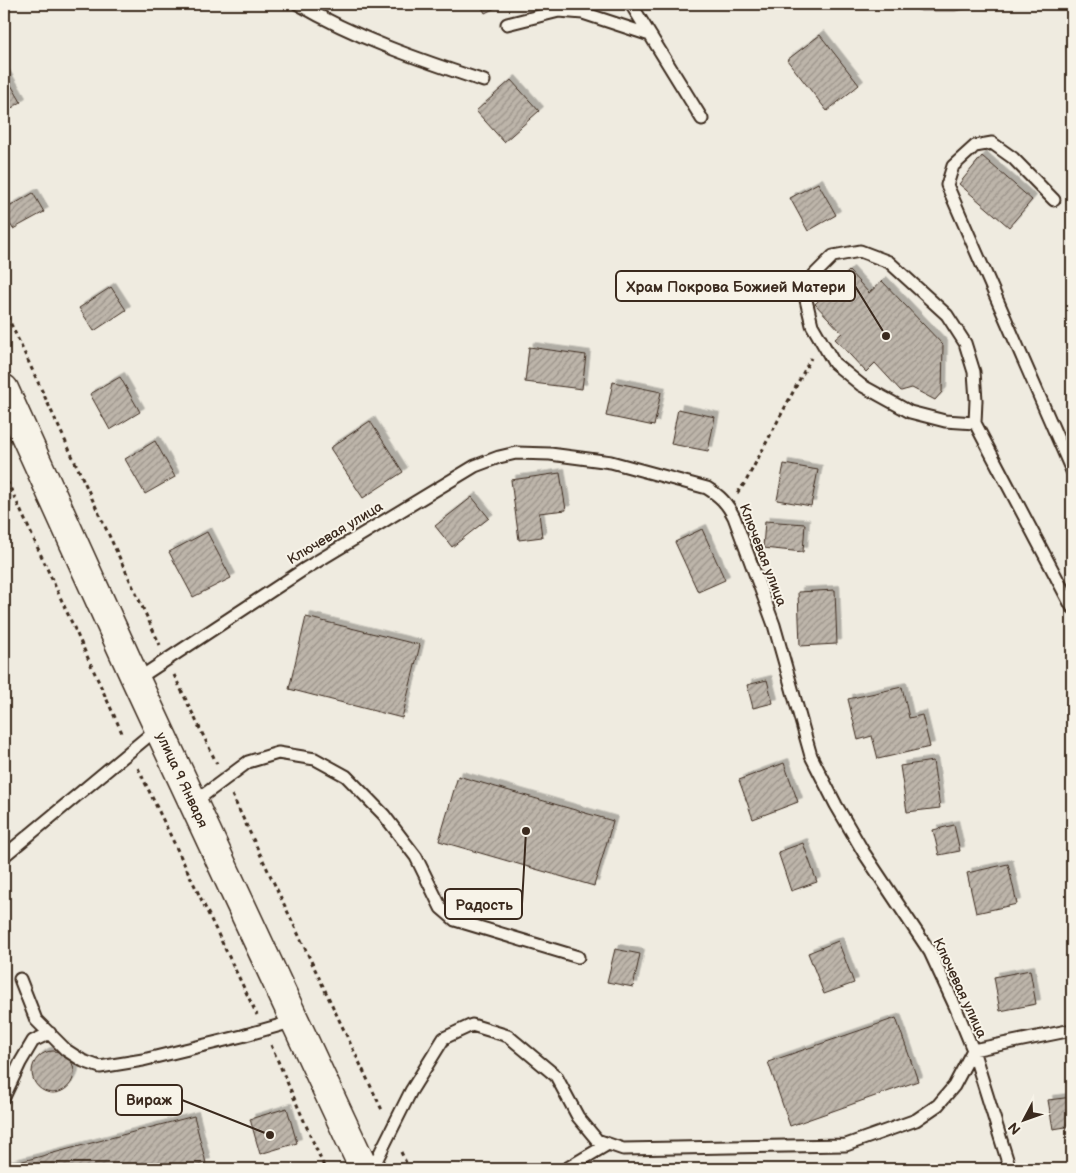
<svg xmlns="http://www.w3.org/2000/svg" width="1076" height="1173" font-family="'Balsamiq Sans',sans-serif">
  <defs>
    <pattern id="forest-firs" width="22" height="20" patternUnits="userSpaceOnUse" patternTransform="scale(1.25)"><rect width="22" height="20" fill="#d1cbc0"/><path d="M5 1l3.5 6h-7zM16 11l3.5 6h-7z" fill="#b4aea5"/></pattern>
    <pattern id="building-hatch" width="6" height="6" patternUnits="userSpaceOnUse" patternTransform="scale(1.25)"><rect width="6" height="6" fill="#bdb5aa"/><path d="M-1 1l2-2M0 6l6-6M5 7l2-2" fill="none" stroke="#9b938a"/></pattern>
    <filter id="shadow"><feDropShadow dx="4.5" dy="-4.5" stdDeviation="0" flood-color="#0004"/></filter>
  </defs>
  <rect width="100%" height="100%" fill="#efebe0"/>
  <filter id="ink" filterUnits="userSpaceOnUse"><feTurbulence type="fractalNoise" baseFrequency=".02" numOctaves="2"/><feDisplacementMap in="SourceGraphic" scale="10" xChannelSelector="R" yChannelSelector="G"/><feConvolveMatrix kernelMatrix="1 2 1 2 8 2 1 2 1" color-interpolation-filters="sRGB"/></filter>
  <g filter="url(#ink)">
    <path fill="url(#forest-firs)" stroke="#867a6f" d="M900,4H992L955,11H921Z"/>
    <path fill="url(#building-hatch)" stroke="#3b2a1e" filter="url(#shadow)" d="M480,4H503L485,13Z
      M820,35L859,85L827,111L787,60Z
      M4,73L21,102L4,113Z
      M511,80L539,111L504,142L476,111Z
      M982,156L1032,200L1009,227L959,184Z
      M818,183L836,215L808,231L790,198Z
      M33,193L44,212L13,229L4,213V210Z
      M849,271L869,293L882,281L943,345L942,392L935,400L912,388L901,391L875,363L866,372L835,339L842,333L815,304Z
      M111,287L126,310L94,331L79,308Z
      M529,347L586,355L582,389L525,382Z
      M120,377L140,412L110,430L90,394Z
      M613,382L661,392L654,426L606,416Z
      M678,409L715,417L708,451L671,444Z
      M370,421L403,472L363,498L330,448Z
      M155,441L175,477L145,494L125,459Z
      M784,464L818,470L811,506L777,500Z
      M560,473L566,510L539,513L542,537L519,540L511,480Z
      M4,497L7,500L4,539Z
      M472,497L489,518L452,547L435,526Z
      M765,521L805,524L803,552L763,548Z
      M702,529L725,580L698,592L675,542Z
      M207,532L231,578L193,597L169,552Z
      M835,590L837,644L800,646L798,592Z
      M306,617L420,645L402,718L289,689Z
      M767,680L773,703L753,708L747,685Z
      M902,687L909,718L922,715L930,747L878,759L872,736L858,740L848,699Z
      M933,761L940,808L907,812L900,766Z
      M784,763L798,802L753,819L739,780Z
      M458,776L613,821L594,886L439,841Z
      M954,825L960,851L939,855L933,830Z
      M803,843L817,882L791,891L778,852Z
      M1008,864L1017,904L976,913L967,873Z
      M838,941L854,983L824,994L808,953Z
      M615,949L640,954L633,987L607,982Z
      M1030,970L1036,1004L1000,1011L994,977Z
      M896,1018L918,1081L790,1126L768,1062Z
      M32 1072a21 21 0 1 1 42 0a21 21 0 1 1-42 0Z
      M1072,1097V1126L1053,1129L1048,1100Z
      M287,1108L297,1143L260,1154L250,1119Z
      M194,1116L206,1163L181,1169H4V1166Z"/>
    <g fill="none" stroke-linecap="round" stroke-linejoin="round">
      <defs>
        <path id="service" d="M298,4C356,38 420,60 484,81
          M631,4L702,119
          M507,24L559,11L583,13L650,35
          M1054,200L1013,158L992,143L975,146L953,166L947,185L1072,471
          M975,423L945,421L910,412L861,385L834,363L812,325L806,300L814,275L833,256L860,251L889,262L947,315L965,343L974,372L976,400L975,423L1072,607
          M136,680L303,570L475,466L499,457L516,453L550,454L611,462L707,488C720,496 727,503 734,517L774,625L811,756L836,805L864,853L930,952L955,1006L973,1050L1010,1169
          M193,803L248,762L278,753L315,759L346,776L384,815L416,857L441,908L455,920L578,957
          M4,856L158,728
          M20,979L36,1020L66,1050L83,1061L100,1067L143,1060L242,1036L295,1021
          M4,1097L20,1063L33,1041L50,1033
          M372,1169L411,1091L444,1038L472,1025L508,1036L556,1076L578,1117L597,1140L623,1149L846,1145L916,1120L938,1105L954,1086L973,1050L1072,1030
          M566,1169L608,1144"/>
        <path id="primary" d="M4,389L136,680L364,1169"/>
      </defs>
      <use href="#service" stroke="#3b2a1e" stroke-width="15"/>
      <use href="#primary" stroke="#3b2a1e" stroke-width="31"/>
      <path stroke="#3b2a1e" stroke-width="3" stroke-dasharray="4 4" stroke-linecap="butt" d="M4,309L160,645
        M4,474L123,735
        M737,493L745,483L811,358
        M174,675L217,764
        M138,768L257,1015
        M232,795L382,1110
        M271,1045L325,1169
        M401,1152L409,1169"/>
      <use href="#service" stroke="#f7f3e8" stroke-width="11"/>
      <use href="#primary" stroke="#f7f3e8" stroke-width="28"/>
    </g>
  </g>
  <g text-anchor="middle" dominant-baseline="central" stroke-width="4" stroke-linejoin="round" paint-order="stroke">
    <g font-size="14" fill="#3b2a1e" stroke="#f7f3e8">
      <text transform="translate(335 533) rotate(-31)">Ключевая улица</text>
      <text transform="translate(763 555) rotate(69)">Ключевая улица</text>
      <text transform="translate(182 780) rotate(65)">улица 9 Января</text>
      <text transform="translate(960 988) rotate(65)">Ключевая улица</text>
    </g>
  </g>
  <path fill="none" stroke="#3b2a1e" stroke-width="2" d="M886 336L855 286M526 831L522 904M270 1135L182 1100"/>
  <g fill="#3b2a1e" stroke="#f7f3e8" stroke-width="2">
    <circle cx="886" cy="336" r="5"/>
    <circle cx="526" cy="831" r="5"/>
    <circle cx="270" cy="1135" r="5"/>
  </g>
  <g fill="#f7f3e8" stroke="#3b2a1e" stroke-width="2">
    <rect x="616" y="271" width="239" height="30" rx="5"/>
    <rect x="445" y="889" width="77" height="30" rx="5"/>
    <rect x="116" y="1085" width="66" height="30" rx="5"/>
  </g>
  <g font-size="15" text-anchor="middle" font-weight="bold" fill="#3b2a1e">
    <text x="736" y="292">Храм Покрова Божией Матери</text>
    <text x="484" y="910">Радость</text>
    <text x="149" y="1105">Вираж</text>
  </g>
  <rect width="1076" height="1173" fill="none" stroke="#f7f3e8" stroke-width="20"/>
  <rect x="10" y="10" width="1056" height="1153" fill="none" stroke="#3b2a1e" stroke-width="2" filter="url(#ink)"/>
  <g transform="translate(1024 1120) rotate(229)" stroke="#f7f3e8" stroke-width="4" paint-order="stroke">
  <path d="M0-4L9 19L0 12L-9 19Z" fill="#3b2a1e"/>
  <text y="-8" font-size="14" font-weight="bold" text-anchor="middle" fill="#3b2a1e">N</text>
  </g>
</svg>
